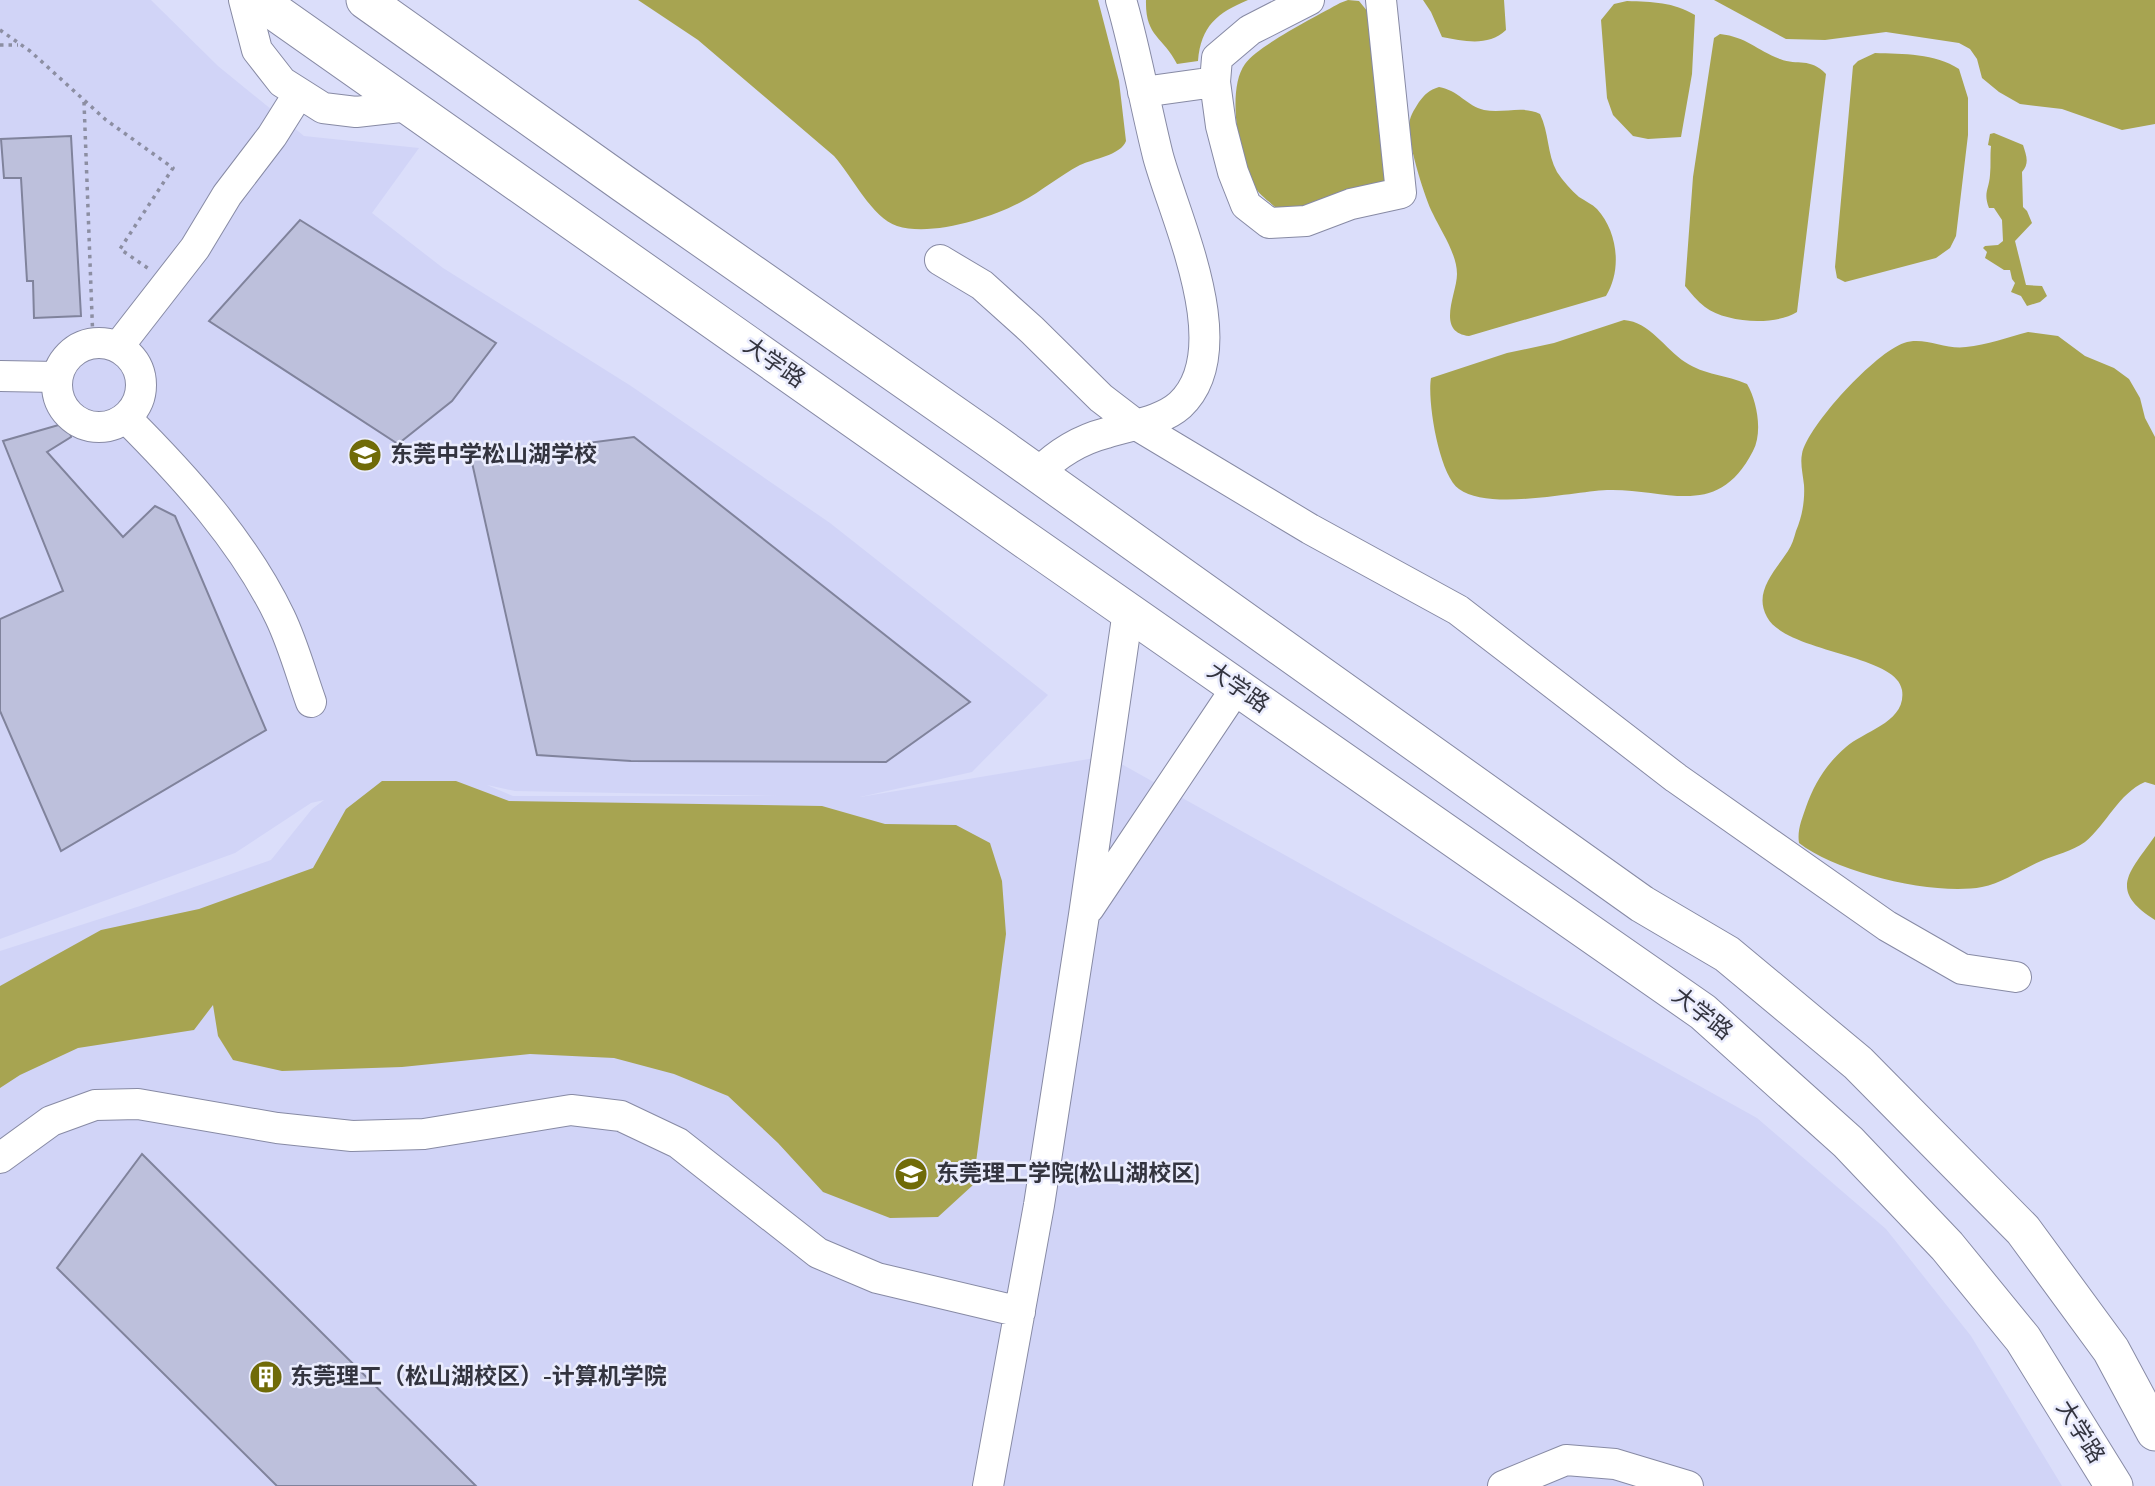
<svg xmlns="http://www.w3.org/2000/svg" width="2155" height="1486" font-family="'Sofia Sans Condensed','Noto Sans SC',sans-serif">
  <rect width="100%" height="100%" fill="#dbdefa"/>
  <path fill="#d1d4f7" fill-rule="evenodd" d="M0,0H151L218,66L304,136L419,148L372,213L443,268L631,386L830,523L1048,695L972,772L860,797L1107,756L1757,1118L1886,1229L1971,1336L2062,1486H0V951L140,906L271,860L312,809L324,800L311,803L235,853L0,939ZM487,785L515,791L779,796H513Z"/>
  <path fill="#a7a451" d="M638,0H1098L1119,81L1126,141C1121,155 1093,159 1080,165C1059,176 1042,191 1021,202C991,218 931,237 897,226C872,218 852,176 834,156L698,40Z
    M1146,0H1248C1217,13 1201,26 1198,61L1177,64C1163,36 1145,37 1146,0Z
    M1348,0L1359,1L1368,12L1391,178L1380,185H1368L1328,203L1279,211C1271,202 1259,196 1253,184C1239,158 1226,90 1245,64C1259,45 1317,16 1340,3Z
    M1423,0H1504L1506,30C1488,47 1464,41 1442,37L1431,12Z
    M1714,0H2155V124L2122,130L2062,109L2020,104L1999,92L1982,78L1977,59L1970,49L1959,43L1886,32L1825,40L1786,39Z
    M1627,1C1653,2 1673,2 1695,15L1692,74L1681,137L1648,139L1633,136L1613,115L1607,98L1601,20L1614,4Z
    M1720,34C1747,37 1756,50 1780,59C1798,66 1810,57 1826,74L1797,312C1775,326 1726,323 1705,307C1697,301 1691,293 1685,286L1693,177L1714,38Z
    M1875,53C1903,54 1935,53 1959,69L1968,98V135L1956,236L1950,248L1936,258L1845,282L1837,278L1835,267L1853,66L1858,61Z
    M1439,87C1458,90 1467,106 1484,110C1503,114 1523,105 1540,114C1549,132 1547,154 1557,172C1563,181 1571,190 1579,197C1585,201 1592,204 1597,209C1618,232 1622,270 1606,296L1469,336C1435,332 1457,294 1457,274C1457,254 1441,231 1433,214C1425,199 1408,143 1409,127C1409,117 1414,110 1419,102C1425,94 1429,90 1439,87Z
    M1994,133L2023,145C2026,155 2030,163 2022,172L2023,207L2027,211L2032,223L2015,241L2026,285L2042,286L2047,296L2040,302L2027,306L2021,296L2011,292L2015,283L2012,279L2010,270H2004L1985,258L1987,252L1983,248L1985,246L1998,245L2003,241L2002,220L1994,208H1989C1983,192 1989,190 1990,175C1991,165 1990,155 1991,146L1988,145L1990,134Z
    M1624,320C1650,322 1665,349 1685,362C1704,375 1727,375 1747,384C1757,401 1763,432 1753,451C1717,521 1667,488 1607,490C1570,492 1489,511 1459,489C1439,475 1427,400 1431,378L1507,353L1554,343Z
    M2028,332L2058,336L2085,356L2114,368L2129,379L2140,398L2145,418L2155,437V785L2145,782C2119,793 2106,825 2085,842C2072,851 2055,855 2041,861C2022,869 2002,883 1982,887C1935,896 1837,873 1799,843C1797,830 1802,819 1806,807C1814,784 1827,763 1846,747C1864,731 1907,722 1902,690C1897,654 1786,653 1767,617C1753,592 1775,571 1788,551C1792,545 1794,538 1796,531C1802,517 1805,501 1804,485C1803,475 1800,463 1802,454C1808,425 1876,352 1904,343C1924,336 1945,350 1966,347C1987,345 2008,337 2028,332Z
    M382,781H456L509,801L822,806L885,824L956,825L990,843L1002,881L1006,934L973,1185L938,1217L890,1218L823,1192L778,1143L728,1096L674,1074L614,1058L530,1054L402,1067L282,1071L233,1060L218,1036L213,1005L194,1030L78,1048L20,1075L0,1088V986L101,930L199,909L313,868L346,809Z
    M2155,836V920C2107,890 2130,872 2155,836Z"/>
  <path fill="#bdc0dc" stroke="#80839c" stroke-width="2" d="M71,136L81,316L34,318L33,281H27L21,178H4L1,139Z
    M300,220L496,343L452,401L398,444L209,321Z
    M69,422L71,437L47,452L123,537L155,506L175,516L266,730L61,851L0,711V619L63,591L3,441Z
    M634,437L970,702L886,762L631,761L537,755L471,458Z
    M142,1154L476,1486H277L57,1268Z"/>
  <g fill="none" stroke-linecap="round" stroke-linejoin="round">
    <defs>
      <path id="minor" d="M244,0L257,50L282,82L323,108L356,112L409,106
        M1309,0L1250,30L1217,58L1215,82L1221,126L1233,172L1246,205L1269,223L1306,221L1351,204L1401,193L1381,0
        M1143,92L1215,82
        M940,260L982,285L1032,330L1101,398L1135,424L1310,529L1458,610L1676,778L1887,926L1962,969L2016,977
        M57 385a42 42 0 1 1 84 0a42 42 0 1 1-84 0Z
        M118,347L195,248L227,195L272,136L299,93
        M0,376L57,377
        M126,418C185,477 244,542 280,617C293,644 301,674 311,702
        M1038,473C1058,453 1079,440 1106,433C1130,425 1161,422 1180,405C1239,350 1175,219 1158,156C1145,104 1136,51 1121,0
        M1089,908L1237,687
        M0,1158L51,1121L95,1105L138,1104L277,1128L352,1136L424,1134L571,1110L621,1116L678,1143L818,1253L877,1278L1020,1312
        M988,1486L1039,1205L1084,915L1128,611
        M1503,1486L1566,1460L1615,1464L1688,1486"/>
      <path id="major" d="M258,0L1027,541L1703,1012L1848,1142L1947,1246L2023,1339L2114,1486
        M365,0L624,184L992,441L1642,904L1727,954L1858,1063L2023,1230L2111,1350L2155,1432"/>
    </defs>
    <use href="#minor" stroke="#878aa4" stroke-width="32"/>
    <use href="#major" stroke="#878aa4" stroke-width="39"/>
    <path stroke="#8c8ea2" stroke-width="3.5" stroke-dasharray="3.5 5" stroke-linecap="butt" d="M0,30L30,51L106,120L173,168L120,249L149,269
      M0,45H18
      M84,102L93,342"/>
    <use href="#minor" stroke="#fff" stroke-width="30"/>
    <use href="#major" stroke="#fff" stroke-width="37"/>
  </g>
  <defs>
    <symbol id="school-disc" viewBox="-11 -11 22 22"><circle r="9.5" fill="#706b08" stroke="#eaecfd"/><path d="M0-5L7-2L0 1L-7-2ZM-4 1L0 2.5L4 1V4Q0 6-4 4Z" fill="#fff"/></symbol>
    <symbol id="university-disc" viewBox="-11 -11 22 22"><circle r="9.5" fill="#706b08" stroke="#eaecfd"/><path d="M0-5L7-2L0 1L-7-2ZM-4 1L0 2.5L4 1V4Q0 6-4 4Z" fill="#fff"/></symbol>
    <symbol id="building-disc" viewBox="-11 -11 22 22"><circle r="9.5" fill="#706b08" stroke="#eaecfd"/><path d="M-4-6H4V6H1V3H-1V6H-4ZM-2.5-4.3h1.7v1.8h-1.7ZM.8-4.3h1.7v1.8H.8ZM-2.5-1h1.7V.8h-1.7ZM.8-1h1.7V.8H.8Z" fill="#fff"/></symbol>
  </defs>
  <g fill-rule="evenodd">
    <use href="#school-disc" x="346" y="436" width="38" height="38"/>
    <use href="#university-disc" x="892" y="1155" width="38" height="38"/>
    <use href="#building-disc" x="247" y="1358" width="38" height="38"/>
  </g>
  <g text-anchor="middle" dominant-baseline="central" stroke-width="5" stroke-linejoin="round" paint-order="stroke">
    <g font-size="23" fill="#33343f" stroke="#eaecfd">
      <text transform="translate(774 363) rotate(35)">大学路</text>
      <text transform="translate(1238 688) rotate(35)">大学路</text>
      <text transform="translate(1702 1014) rotate(38)">大学路</text>
      <text transform="translate(2080 1432) rotate(58)">大学路</text>
    </g>
    <g font-size="23" font-weight="bold" fill="#33343f" stroke="#eaecfd" text-anchor="start">
      <text x="390" y="455">东莞中学松山湖学校</text>
      <text x="936" y="1174">东莞理工学院(松山湖校区)</text>
      <text x="290" y="1377">东莞理工（松山湖校区）-计算机学院</text>
    </g>
  </g>
</svg>
